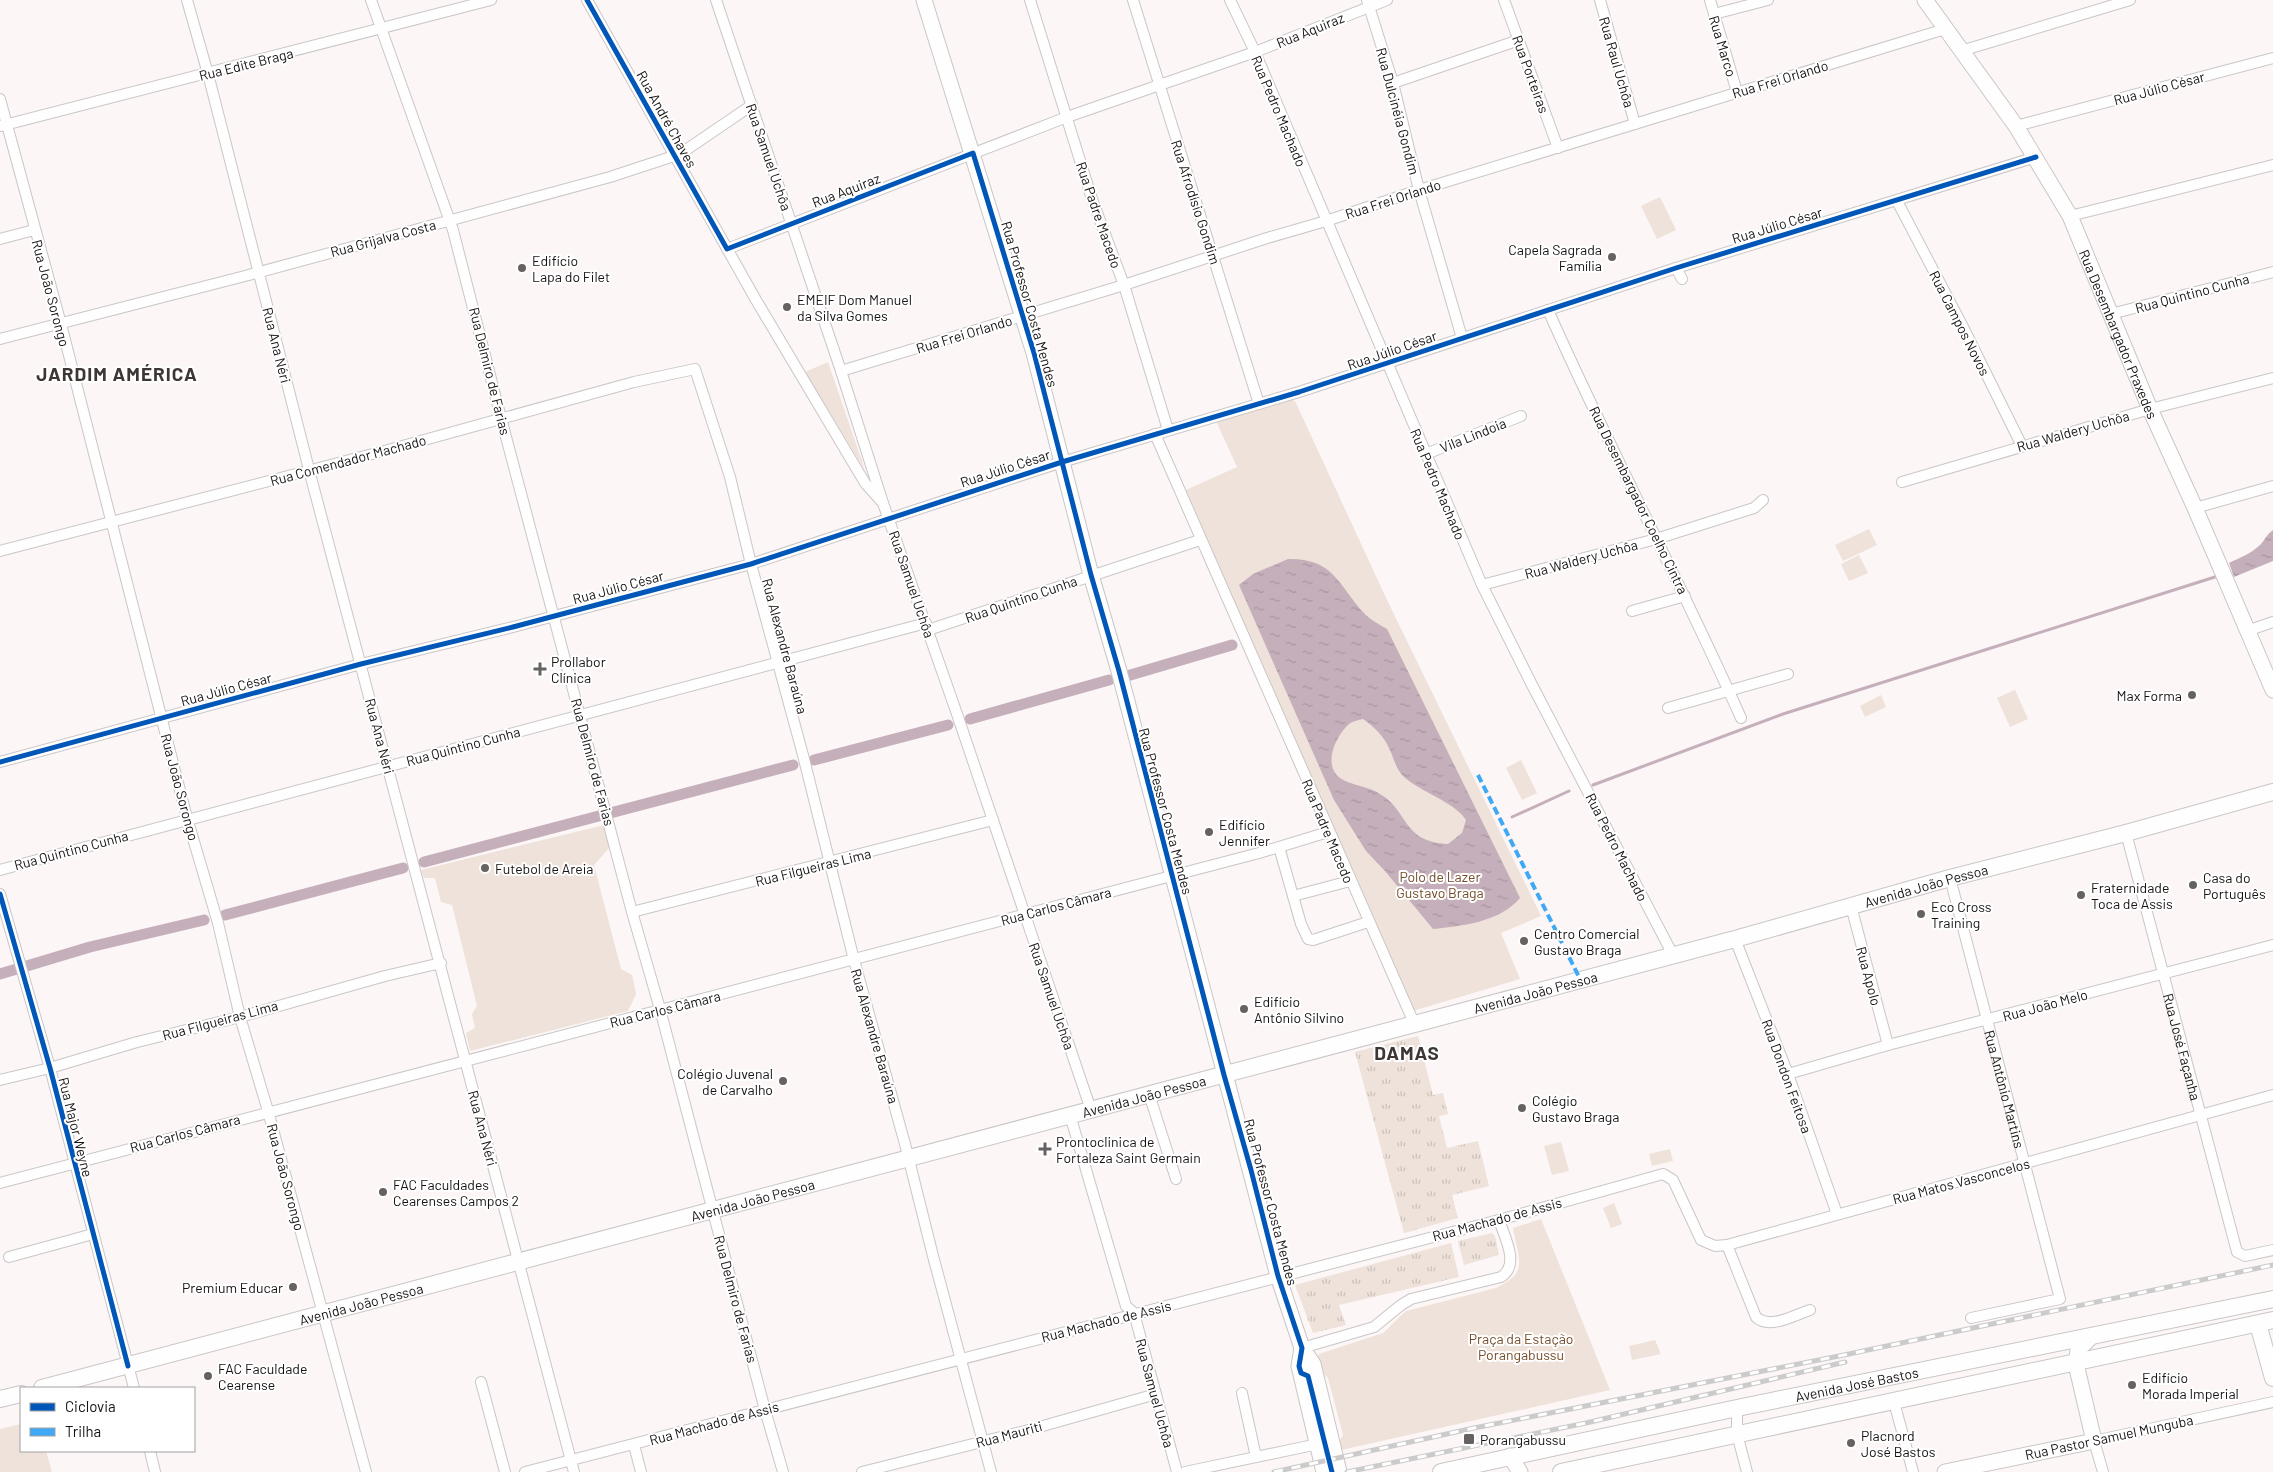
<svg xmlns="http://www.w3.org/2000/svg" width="2273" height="1472" font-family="Barlow,sans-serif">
  <defs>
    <pattern id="grass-tufts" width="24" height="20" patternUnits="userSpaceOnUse" patternTransform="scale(1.25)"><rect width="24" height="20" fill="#eee2da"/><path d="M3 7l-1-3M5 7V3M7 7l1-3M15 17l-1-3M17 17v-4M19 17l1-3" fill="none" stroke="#cbc1ba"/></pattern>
    <pattern id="water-ripples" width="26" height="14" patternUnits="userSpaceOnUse" patternTransform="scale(1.25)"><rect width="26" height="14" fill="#c5afbb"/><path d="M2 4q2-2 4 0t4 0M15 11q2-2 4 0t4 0" fill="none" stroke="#a896a0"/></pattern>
  </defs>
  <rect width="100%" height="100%" fill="#fcf6f6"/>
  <path fill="url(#grass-tufts)" d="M1418,1036L1433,1095L1443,1093L1448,1114L1439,1116L1447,1148L1478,1141L1489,1186L1452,1195L1458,1218L1404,1233L1355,1052Z
    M1492,1233L1495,1236L1499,1255L1464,1265L1458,1241Z
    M1451,1243L1459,1277L1339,1305L1346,1325L1313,1333L1295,1285Z"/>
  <path fill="#eee2da" d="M1660,197L1676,230L1657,239L1641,206Z
    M828,362L865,470L805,372Z
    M1292,400L1295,401L1387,600L1541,916L1501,933L1520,979L1413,1011L1186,490L1237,467L1216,421Z
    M1869,529L1877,545L1843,561L1835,545Z
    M1859,555L1868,573L1849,581L1841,564Z
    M2015,690L2028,719L2010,727L1997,698Z
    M1881,695L1886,707L1865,717L1860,706Z
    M1521,760L1537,793L1522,800L1506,768Z
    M604,825L610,847L594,865L621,969L632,975L636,994L628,1011L470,1051L466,1033L475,1028L472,1014L477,1006L452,905L441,902L435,878H424L421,870Z
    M1561,1142L1569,1171L1552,1175L1544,1146Z
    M1670,1149L1673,1161L1652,1166L1649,1154Z
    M1614,1203L1622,1224L1611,1228L1603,1208Z
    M1541,1219L1610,1390L1341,1450L1339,1442L1343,1435L1328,1378L1321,1371L1318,1356L1319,1354L1383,1333L1406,1311L1496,1288C1530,1272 1518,1259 1513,1228Z
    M1655,1340L1661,1354L1632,1360L1629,1346Z
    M21,1424V1451H46L52,1472H0V1429Z"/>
  <path fill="url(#water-ripples)" fill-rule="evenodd" d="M2273,530V561L2234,577L2229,563C2239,558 2252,553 2260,545C2265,540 2266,535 2273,530Z
    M1288,559C1334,558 1338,585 1364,613C1370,620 1379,624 1387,629L1520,898C1500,922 1462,926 1433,929L1385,871L1366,851L1334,800L1239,585L1253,574ZM1363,719C1374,727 1383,735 1389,748C1393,756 1396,769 1403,776C1420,792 1455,802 1466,820L1462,833L1448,844C1402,842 1409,811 1380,794C1368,786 1352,786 1340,778C1322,764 1336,736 1349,724C1353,721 1359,720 1363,719Z"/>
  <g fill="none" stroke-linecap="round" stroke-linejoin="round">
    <path stroke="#c5afbb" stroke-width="3" d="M1593,785L1783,714L2218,576
      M1512,817L1569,791"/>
    <path stroke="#c5afbb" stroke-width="11" d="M1127,676L1232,645
      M970,719L1109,680
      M814,760L948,725
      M424,862L793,765
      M225,915L403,868
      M0,974L90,947L204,920"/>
    <defs>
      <g id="street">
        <path d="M187,0L208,74L313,485L574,1472"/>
        <path d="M371,0L453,230L501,418L632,912L660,1009L765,1410L783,1472"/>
        <path d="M587,0L756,300L865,483L881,501"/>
        <path d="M716,0L841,371L883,503L957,714L1091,1110"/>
        <path d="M1030,0L1092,199L1124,285L1168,430"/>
        <path d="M1133,0L1259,404"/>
        <path d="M1230,0L1255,52L1482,585L1531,683L1673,955"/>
        <path d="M1367,0L1393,83L1419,190L1462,338"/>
        <path d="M1504,0L1558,148"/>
        <path d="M1600,0L1635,124"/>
        <path d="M1710,0L1737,92"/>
        <path d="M1714,14L1768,0"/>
        <path d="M1961,51L2130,0"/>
        <path d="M1393,83L1519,40"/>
        <path d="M0,99L61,324L187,818L218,923L240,1017L268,1111L366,1472"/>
        <path d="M1,126L491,0"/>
        <path d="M2016,126L2273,58"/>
        <path d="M1897,201L1962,325L2022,446"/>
        <path d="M2070,216L2273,165"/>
        <path d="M0,239L34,230"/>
        <path d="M727,249L1067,117L1255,52L1387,0"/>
        <path d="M1676,268L1682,279"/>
        <path d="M1548,310C1609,448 1680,581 1741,718"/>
        <path d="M2111,314L2273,272"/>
        <path d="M0,339L245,276L610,177L680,154L752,105"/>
        <path d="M841,371L1124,285L1267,238L1326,221L1419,190L1945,29"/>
        <path d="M1155,434L1414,1023"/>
        <path d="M1426,454L1521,416"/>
        <path d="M1902,482L2150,409L2273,378"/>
        <path d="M2195,508L2273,486"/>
        <path d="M0,551L388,450L634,382L695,369L730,477L751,564L803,755L854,960L905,1144L933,1256L991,1472"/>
        <path d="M1482,585L1656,539L1754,508L1763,500"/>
        <path d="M1632,611L1685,596"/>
        <path d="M928,630L1200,540"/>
        <path d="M2247,631L2273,622"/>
        <path d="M1668,708L1788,674"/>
        <path d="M0,762L361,664L513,627L751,564L1062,462L1299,392L1676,268L2036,157"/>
        <path id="s1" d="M2126,833L2237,1252L2245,1256L2273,1250"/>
        <path d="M1279,847L1301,924L1308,939L1313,940L1368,922"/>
        <path d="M0,870L926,623"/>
        <path id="s2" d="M1950,878L2060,1299L1971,1318"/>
        <path d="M0,894L50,1068L134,1388"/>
        <path d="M1293,896L1350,881"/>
        <path d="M1851,906L1888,1045"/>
        <path d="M632,912L993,820"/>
        <path d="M1735,939L1788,1074L1837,1214"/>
        <path d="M1788,1074L1888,1045L2273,945"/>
        <path d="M0,1080L50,1068L137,1042L240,1017L385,976L441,963"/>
        <path d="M1149,1094L1176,1179"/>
        <path d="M1070,1115L1126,1306L1134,1313L1177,1472"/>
        <path d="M0,1183C419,1071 840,965 1259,853L1328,832"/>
        <path d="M1727,1245L1756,1317C1770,1330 1794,1315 1810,1310"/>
        <path d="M9,1257L93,1234"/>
        <path d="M1302,1348L1374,1327L1401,1305L1411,1299L1501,1277C1520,1265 1505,1238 1499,1220"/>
        <path d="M481,1382L505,1472"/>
        <path d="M1242,1393L1256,1457"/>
        <path d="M1894,1402L1913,1472"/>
        <path d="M1737,1408V1434L1747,1472"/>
        <path d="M634,1445L641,1472"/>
        <path d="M150,1451L155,1472"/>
        <path d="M525,1472L1499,1220L1663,1174L1673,1180L1701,1240L1715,1246L1727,1245L2273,1095"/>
        <path d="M862,1472L1025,1431L1156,1394"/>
        <path d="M1185,1472L1318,1444"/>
        <path d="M2103,1472L2094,1441L2273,1402"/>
      </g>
      <g id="secondary">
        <path d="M924,0L1034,353L1091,575L1119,671L1278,1276L1302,1348L1313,1364L1339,1472"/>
        <path id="s3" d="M1925,0L2016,126L2070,216L2150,409L2195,508L2273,690"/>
        <path d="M1302,1348L1299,1366L1324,1472"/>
        <path d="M1510,1456L1520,1472"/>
        <path d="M1945,1472L2094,1441L2076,1364L2078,1350L2092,1336"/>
      </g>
      <g id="primary">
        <path d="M2258,1324L2273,1378"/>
        <path id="s4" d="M42,1388L1735,939L1950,878L2126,833L2273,792"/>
        <path d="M0,1399L21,1394"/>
        <path id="s5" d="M1441,1472L1737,1408L2273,1299"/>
        <path d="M1561,1472L2273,1320"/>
      </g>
    </defs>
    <use href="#street" stroke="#cac6c6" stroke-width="12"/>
    <use href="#secondary" stroke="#cac6c6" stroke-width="17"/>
    <use href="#primary" stroke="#cac6c6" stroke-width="18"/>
    <use href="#street" stroke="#fffefe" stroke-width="10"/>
    <use href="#secondary" stroke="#fffefe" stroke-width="15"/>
    <use href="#primary" stroke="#fffefe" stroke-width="16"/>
    <defs>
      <path id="rail" d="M1274,1472L1474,1428L1844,1355L2273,1265
        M1347,1472L1586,1423L1845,1362"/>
    </defs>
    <use href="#rail" stroke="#cccbcb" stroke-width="5"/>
    <use href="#rail" stroke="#fff" stroke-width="3" stroke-dasharray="9" stroke-linecap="butt"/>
    <path stroke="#3fa9f5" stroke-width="4" stroke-dasharray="8 4" stroke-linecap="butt" d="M1478,775L1580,979"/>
    <defs>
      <path id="cycleway" d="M587,0L727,249L973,153L1034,353L1091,575L1119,671L1224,1075L1251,1170L1278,1276L1302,1348L1299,1366L1301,1373L1308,1376L1332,1472
        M0,762L361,664L513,627L751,564L1062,462L1299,392L1676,268L2036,157
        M0,894L50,1068L128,1366"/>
    </defs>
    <use href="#cycleway" stroke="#fff" stroke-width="8"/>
    <use href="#cycleway" stroke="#0057b8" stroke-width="5"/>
  </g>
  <g fill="#676262" stroke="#fff" stroke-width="2">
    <circle cx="1612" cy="257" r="5"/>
    <circle cx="522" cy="268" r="5"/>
    <circle cx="787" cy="307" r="5"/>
    <path d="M537.5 661.5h5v5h5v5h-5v5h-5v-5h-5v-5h5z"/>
    <circle cx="2192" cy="695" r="5"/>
    <circle cx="1209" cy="832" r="5"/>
    <circle cx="485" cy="868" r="5"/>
    <circle cx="2193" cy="885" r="5"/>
    <circle cx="2081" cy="895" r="5"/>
    <circle cx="1921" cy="914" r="5"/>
    <circle cx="1524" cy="941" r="5"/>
    <circle cx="1244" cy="1009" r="5"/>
    <circle cx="783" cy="1081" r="5"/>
    <circle cx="1522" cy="1108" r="5"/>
    <path d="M1042.5 1141.5h5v5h5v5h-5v5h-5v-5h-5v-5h5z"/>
    <circle cx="383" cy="1192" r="5"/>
    <circle cx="293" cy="1287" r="5"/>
    <circle cx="208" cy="1376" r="5"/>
    <circle cx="2132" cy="1385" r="5"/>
    <rect x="1463" y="1433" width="12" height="12" rx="2.5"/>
    <circle cx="1851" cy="1443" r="5"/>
  </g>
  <g text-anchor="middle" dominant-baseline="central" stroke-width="4" stroke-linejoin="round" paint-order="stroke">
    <g font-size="14" fill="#171313" stroke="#fff">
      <text transform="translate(1310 30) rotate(-22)">Rua Aquiraz</text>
      <text transform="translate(1723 46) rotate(73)">Rua Marco</text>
      <text transform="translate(1617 62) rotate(74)">Rua Raul Uchôa</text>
      <text transform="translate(246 64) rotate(-14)">Rua Edite Braga</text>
      <text transform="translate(1531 74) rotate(70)">Rua Porteiras</text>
      <text transform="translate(1780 79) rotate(-17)">Rua Frei Orlando</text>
      <text transform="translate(2159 88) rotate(-15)">Rua Júlio César</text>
      <text transform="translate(1279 111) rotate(67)">Rua Pedro Machado</text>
      <text transform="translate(1398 111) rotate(75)">Rua Dulcinéia Gondim</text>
      <text transform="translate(667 119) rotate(61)">Rua André Chaves</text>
      <text transform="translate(769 157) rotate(71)">Rua Samuel Uchôa</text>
      <text transform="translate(846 190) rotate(-21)">Rua Aquiraz</text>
      <text transform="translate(1393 199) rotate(-18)">Rua Frei Orlando</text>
      <text transform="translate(1196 202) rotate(72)">Rua Afrodísio Gondim</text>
      <text transform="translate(1099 215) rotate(71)">Rua Padre Macedo</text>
      <text transform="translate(1777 225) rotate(-17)">Rua Júlio César</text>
      <text transform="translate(383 238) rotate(-15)">Rua Grijalva Costa</text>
      <text transform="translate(51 293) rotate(75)">Rua João Sorongo</text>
      <text transform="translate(2192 293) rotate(-15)">Rua Quintino Cunha</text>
      <text transform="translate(1030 304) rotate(74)">Rua Professor Costa Mendes</text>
      <text transform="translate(1960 323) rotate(63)">Rua Campos Novos</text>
      <text transform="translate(964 334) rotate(-17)">Rua Frei Orlando</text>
      <text stroke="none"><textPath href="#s3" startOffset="388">Rua Desembargador Praxedes</textPath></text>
      <text transform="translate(277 345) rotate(76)">Rua Ana Néri</text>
      <text transform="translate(1392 350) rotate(-19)">Rua Júlio César</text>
      <text transform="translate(490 371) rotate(76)">Rua Delmiro de Farias</text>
      <text transform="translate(2073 431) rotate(-16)">Rua Waldery Uchôa</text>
      <text transform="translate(1473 435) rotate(-22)">Vila Lindoia</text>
      <text transform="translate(348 460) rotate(-15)">Rua Comendador Machado</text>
      <text transform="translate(1005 468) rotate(-18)">Rua Júlio César</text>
      <text transform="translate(1438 484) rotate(67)">Rua Pedro Machado</text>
      <text transform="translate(1639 500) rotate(64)">Rua Desembargador Coelho Cintra</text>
      <text transform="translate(1581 559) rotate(-15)">Rua Waldery Uchôa</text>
      <text transform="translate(912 584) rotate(71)">Rua Samuel Uchôa</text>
      <text transform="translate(618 587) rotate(-15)">Rua Júlio César</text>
      <text transform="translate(1021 599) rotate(-19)">Rua Quintino Cunha</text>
      <text transform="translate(785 646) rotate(75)">Rua Alexandre Baraúna</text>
      <text transform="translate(226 689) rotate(-15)">Rua Júlio César</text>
      <text transform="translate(380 736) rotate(75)">Rua Ana Néri</text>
      <text transform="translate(463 746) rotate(-15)">Rua Quintino Cunha</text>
      <text transform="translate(593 762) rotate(75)">Rua Delmiro de Farias</text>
      <text transform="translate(180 787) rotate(75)">Rua João Sorongo</text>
      <text transform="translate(1166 811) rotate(75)">Rua Professor Costa Mendes</text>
      <text transform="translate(1328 831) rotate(67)">Rua Padre Macedo</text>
      <text transform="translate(1617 847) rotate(63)">Rua Pedro Machado</text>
      <text transform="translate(71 850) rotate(-15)">Rua Quintino Cunha</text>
      <text transform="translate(813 867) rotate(-14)">Rua Filgueiras Lima</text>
      <text stroke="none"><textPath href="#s4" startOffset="1950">Avenida João Pessoa</textPath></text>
      <text transform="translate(1056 906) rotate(-15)">Rua Carlos Câmara</text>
      <text transform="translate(1869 976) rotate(75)">Rua Apolo</text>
      <text stroke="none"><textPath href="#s4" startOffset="1545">Avenida João Pessoa</textPath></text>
      <text transform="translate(1052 996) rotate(71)">Rua Samuel Uchôa</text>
      <text transform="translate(2045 1005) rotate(-15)">Rua João Melo</text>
      <text transform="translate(665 1009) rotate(-14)">Rua Carlos Câmara</text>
      <text transform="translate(220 1020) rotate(-15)">Rua Filgueiras Lima</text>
      <text transform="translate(875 1036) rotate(74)">Rua Alexandre Baraúna</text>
      <text stroke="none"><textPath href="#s1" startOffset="221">Rua José Façanha</textPath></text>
      <text transform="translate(1787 1076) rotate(70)">Rua Dondon Feitosa</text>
      <text stroke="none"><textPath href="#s2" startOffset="218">Rua Antônio Martins</textPath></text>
      <text stroke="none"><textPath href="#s4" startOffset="1140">Avenida João Pessoa</textPath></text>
      <text transform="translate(76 1127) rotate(76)">Rua Major Weyne</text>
      <text transform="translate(483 1128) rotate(75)">Rua Ana Néri</text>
      <text transform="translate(185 1133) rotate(-15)">Rua Carlos Câmara</text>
      <text transform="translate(286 1177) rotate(75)">Rua João Sorongo</text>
      <text transform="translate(1961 1181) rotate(-15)">Rua Matos Vasconcelos</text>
      <text stroke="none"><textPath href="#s4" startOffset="735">Avenida João Pessoa</textPath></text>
      <text transform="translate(1271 1202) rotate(75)">Rua Professor Costa Mendes</text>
      <text transform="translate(1497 1219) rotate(-15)">Rua Machado de Assis</text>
      <text transform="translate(736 1299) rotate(75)">Rua Delmiro de Farias</text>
      <text stroke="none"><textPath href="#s4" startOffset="330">Avenida João Pessoa</textPath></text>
      <text transform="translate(1106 1321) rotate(-14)">Rua Machado de Assis</text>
      <text stroke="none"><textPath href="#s5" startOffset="425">Avenida José Bastos</textPath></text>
      <text transform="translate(1155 1393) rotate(75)">Rua Samuel Uchôa</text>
      <text transform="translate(714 1423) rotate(-15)">Rua Machado de Assis</text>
      <text transform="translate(1009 1434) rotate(-15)">Rua Mauriti</text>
      <text transform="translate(2109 1437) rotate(-12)">Rua Pastor Samuel Munguba</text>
    </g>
    <g font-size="14" fill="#171313" stroke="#fff" text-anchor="start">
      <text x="1602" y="249" text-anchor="end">Capela Sagrada<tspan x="1602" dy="16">Família</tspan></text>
      <text x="532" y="260">Edifício<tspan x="532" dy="16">Lapa do Filet</tspan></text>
      <text x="797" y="299">EMEIF Dom Manuel<tspan x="797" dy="16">da Silva Gomes</tspan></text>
      <text x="551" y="661">Prollabor<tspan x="551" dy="16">Clínica</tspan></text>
      <text x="2182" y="695" text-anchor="end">Max Forma</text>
      <text x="1219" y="824">Edifício<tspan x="1219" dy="16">Jennifer</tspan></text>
      <text x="495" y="868">Futebol de Areia</text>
      <text x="2203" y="877">Casa do<tspan x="2203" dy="16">Português</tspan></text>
      <text x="2091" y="887">Fraternidade<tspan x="2091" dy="16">Toca de Assis</tspan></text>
      <text x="1931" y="906">Eco Cross<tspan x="1931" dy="16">Training</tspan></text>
      <text x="1534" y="933">Centro Comercial<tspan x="1534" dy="16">Gustavo Braga</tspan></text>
      <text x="1254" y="1001">Edifício<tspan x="1254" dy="16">Antônio Silvino</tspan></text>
      <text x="773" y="1073" text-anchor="end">Colégio Juvenal<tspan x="773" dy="16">de Carvalho</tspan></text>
      <text x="1532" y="1100">Colégio<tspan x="1532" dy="16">Gustavo Braga</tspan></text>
      <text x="1056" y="1141">Prontoclinica de<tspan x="1056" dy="16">Fortaleza Saint Germain</tspan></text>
      <text x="393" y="1184">FAC Faculdades<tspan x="393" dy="16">Cearenses Campos 2</tspan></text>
      <text x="283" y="1287" text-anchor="end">Premium Educar</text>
      <text x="218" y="1368">FAC Faculdade<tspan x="218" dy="16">Cearense</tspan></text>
      <text x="2142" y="1377">Edifício<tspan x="2142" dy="16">Morada Imperial</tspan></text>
      <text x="1861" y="1435">Placnord<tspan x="1861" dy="16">José Bastos</tspan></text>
      <text x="1480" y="1439">Porangabussu</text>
    </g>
    <g font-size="14" fill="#754d2b" stroke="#fff">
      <text x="1440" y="876">Polo de Lazer<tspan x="1440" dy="16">Gustavo Braga</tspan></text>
      <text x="1521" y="1338">Praça da Estação<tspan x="1521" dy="16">Porangabussu</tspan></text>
    </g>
    <g font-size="19" font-weight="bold" letter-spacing="1" fill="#3e3535" stroke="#fff">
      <text x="117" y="373">JARDIM AMÉRICA</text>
      <text x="1407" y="1052">DAMAS</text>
    </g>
  </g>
  <rect x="20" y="1387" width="175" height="65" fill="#ffffff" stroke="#a2a1a1"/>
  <rect x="30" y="1403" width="25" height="8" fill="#0057b8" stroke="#a2a1a1"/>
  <text x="65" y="1412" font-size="15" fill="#171313">Ciclovia</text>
  <rect x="30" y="1428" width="25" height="8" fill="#3fa9f5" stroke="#a2a1a1"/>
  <text x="65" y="1437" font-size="15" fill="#171313">Trilha</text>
</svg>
